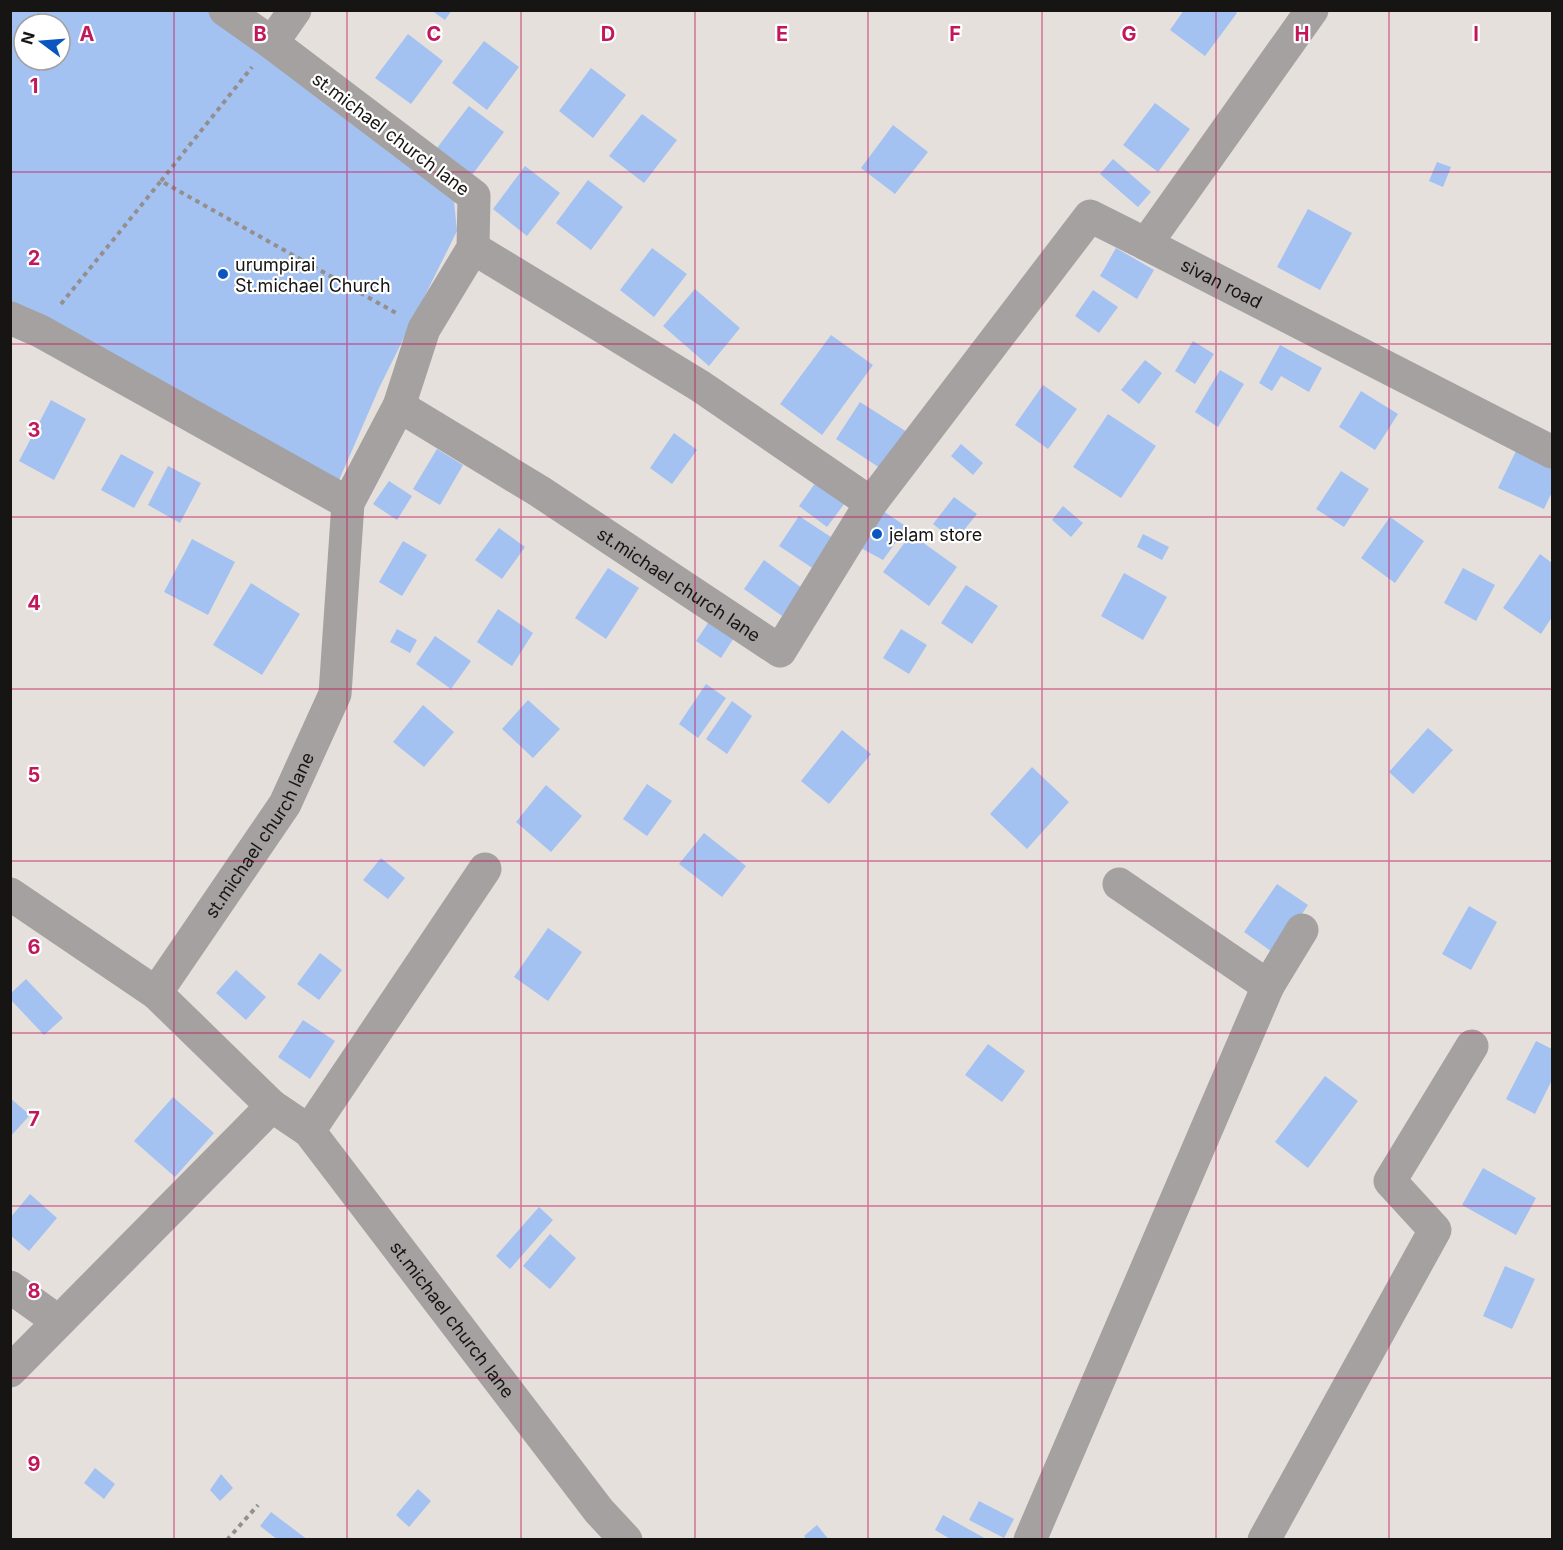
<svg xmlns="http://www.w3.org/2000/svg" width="1563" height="1550" font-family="Inter,sans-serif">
  <rect width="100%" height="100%" fill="#e6e0dc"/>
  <path fill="#a3c1f1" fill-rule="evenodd" d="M10,10H209L453,191L457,231L380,386L333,494L10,317ZM24,24H60V60H24Z
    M431,10H452L445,20Z
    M1184,10H1233L1237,13L1205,56L1170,30Z
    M408,34L443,61L411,104L375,78Z
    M484,41L519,67L487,110L452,83Z
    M591,68L626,95L593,138L559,111Z
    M1155,103L1190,129L1158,172L1123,145Z
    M469,106L504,132L472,175L437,148Z
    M642,114L677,140L644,183L609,156Z
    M893,125L928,152L895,194L861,168Z
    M1113,159L1151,192L1138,207L1100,174Z
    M1437,162L1451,167L1443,187L1429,181Z
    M525,166L560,193L527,236L493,209Z
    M588,180L623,207L591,250L556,223Z
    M1308,209L1352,233L1320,290L1277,267Z
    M652,248L687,274L654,317L620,290Z
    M1116,248L1154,270L1137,299L1100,276Z
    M695,289L740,328L709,366L663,326Z
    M1093,290L1118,307L1099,333L1075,316Z
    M831,335L873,365L822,435L780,404Z
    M1193,341L1214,354L1195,384L1175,371Z
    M1280,345L1322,368L1309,392L1281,376L1272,391L1259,383Z
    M1145,360L1162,373L1139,404L1121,390Z
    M1220,370L1244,384L1218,427L1195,412Z
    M1043,385L1077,409L1048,449L1015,425Z
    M1361,391L1398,414L1375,450L1339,427Z
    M51,400L86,419L54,480L19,461Z
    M860,402L907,432L883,470L836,439Z
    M1108,414L1156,446L1121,498L1073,467Z
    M674,433L697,450L672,484L650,468Z
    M961,444L983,463L973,475L951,456Z
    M437,449L463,465L440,505L413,489Z
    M1517,449L1552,466V492L1544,509L1498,488Z
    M121,454L154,472L134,508L101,490Z
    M168,466L201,483L180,523L148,505Z
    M1341,471L1369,489L1344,527L1316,509Z
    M821,475L850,496L827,527L799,506Z
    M389,481L412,496L397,520L373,504Z
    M954,497L977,514L955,541L933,524Z
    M871,503L907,527L883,560L848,541Z
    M1063,506L1083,523L1071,537L1052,520Z
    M799,516L840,543L820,573L779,546Z
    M1390,517L1424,541L1395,583L1361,558Z
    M499,528L525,547L502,579L475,560Z
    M911,534L957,567L929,606L883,572Z
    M1143,534L1169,547L1162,560L1137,547Z
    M192,539L235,562L208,615L164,592Z
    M403,541L427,555L402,596L379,582Z
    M1540,554L1552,563V617L1541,634L1503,608Z
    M764,560L802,588L782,616L744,589Z
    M608,568L639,588L606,639L575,618Z
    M1463,568L1495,585L1476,621L1444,603Z
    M1124,573L1167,597L1143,640L1101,616Z
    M251,583L300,614L262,675L213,645Z
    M966,585L998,606L972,644L941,623Z
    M498,609L533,633L512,666L477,642Z
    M710,620L735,636L721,658L696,641Z
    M397,629L417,640L410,653L390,642Z
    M901,629L927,645L909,674L883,658Z
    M435,636L471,661L451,689L416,664Z
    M706,684L726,698L698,738L679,724Z
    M528,700L560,729L533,758L502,729Z
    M732,701L752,716L727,754L706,739Z
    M423,705L454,732L424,767L393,742Z
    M1428,728L1453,750L1413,794L1389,772Z
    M842,730L871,754L829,804L801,781Z
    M1032,767L1069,802L1027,849L990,814Z
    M647,784L672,801L647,836L623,819Z
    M546,785L582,816L551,852L516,822Z
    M704,833L746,866L722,897L679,864Z
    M381,858L405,878L388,899L363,880Z
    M1277,884L1308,905L1275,954L1244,932Z
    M1469,906L1497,922L1471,970L1442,954Z
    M548,928L582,952L548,1001L514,977Z
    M320,953L342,970L319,1000L297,984Z
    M236,970L266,997L246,1020L216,993Z
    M26,979L63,1018L44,1035L10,999V994Z
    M303,1020L335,1041L310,1079L278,1057Z
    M1536,1041L1552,1049V1080L1535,1114L1506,1099Z
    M988,1044L1025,1071L1002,1102L965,1075Z
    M1325,1076L1358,1101L1308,1168L1275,1142Z
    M173,1097L214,1133L175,1177L134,1141Z
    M10,1098L30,1115L10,1137Z
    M1483,1168L1536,1198L1516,1235L1462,1205Z
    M30,1194L57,1218L29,1251L10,1235V1218Z
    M539,1207L553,1220L510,1269L496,1256Z
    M550,1234L576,1258L550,1289L523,1266Z
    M1505,1266L1535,1279L1512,1329L1483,1316Z
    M95,1468L115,1484L104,1499L84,1483Z
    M221,1474L233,1488L220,1501L210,1490Z
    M418,1489L431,1501L409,1527L396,1515Z
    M979,1501L1014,1519L1004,1538L969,1520Z
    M271,1512L308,1540H278L260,1526Z
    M943,1515L988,1540H952L935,1530Z
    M817,1525L829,1540H807L804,1536Z"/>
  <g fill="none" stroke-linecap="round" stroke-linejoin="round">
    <path stroke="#948f8c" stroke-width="4" stroke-dasharray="4.5 4.5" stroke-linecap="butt" d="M161,181L252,67
      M61,304L161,181L396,313
      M227,1540L258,1505"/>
    <g stroke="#a4a1a0" stroke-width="33">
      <path d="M225,10L272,43"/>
      <path id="s1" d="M1312,10L1146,244L1552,452"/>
      <path d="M473,248L700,386L871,503L1090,216L1146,244"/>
      <path d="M10,318L40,331L348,503"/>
      <path id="s2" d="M399,406L539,491L780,651L871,503"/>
      <path d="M10,894L156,993"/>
      <path d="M1268,986L1302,930"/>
      <path id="s3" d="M272,1106L156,993L285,804L335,694L348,503L399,406L424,329L473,248L474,196L272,43L295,10"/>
      <path d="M309,1131L485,869"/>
      <path d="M10,1287L58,1321"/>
      <path id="s4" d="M10,1371L272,1106L309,1131L599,1511L626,1540"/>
      <path d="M1030,1540L1268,986L1119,884"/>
      <path d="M1264,1540L1435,1230L1390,1181L1472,1046"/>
    </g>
  </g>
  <path fill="none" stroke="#c2185b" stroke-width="1.5" stroke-opacity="0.55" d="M174,10V1540M347,10V1540M521,10V1540M695,10V1540M868,10V1540M1042,10V1540M1216,10V1540M1389,10V1540M10,172H1552M10,344H1552M10,517H1552M10,689H1552M10,861H1552M10,1033H1552M10,1206H1552M10,1378H1552"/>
  <g fill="#0a56c0" stroke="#fff" stroke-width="2">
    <circle cx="223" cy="274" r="6"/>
    <circle cx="877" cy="534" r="6"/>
  </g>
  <g text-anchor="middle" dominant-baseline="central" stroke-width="4.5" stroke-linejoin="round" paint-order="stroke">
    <g font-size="18" fill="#171514" stroke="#fff">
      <text transform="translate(391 134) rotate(37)">st.michael church lane</text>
      <text stroke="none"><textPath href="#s1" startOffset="372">sivan road</textPath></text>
      <text stroke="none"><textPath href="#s2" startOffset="332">st.michael church lane</textPath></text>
      <text stroke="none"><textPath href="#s3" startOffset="351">st.michael church lane</textPath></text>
      <text stroke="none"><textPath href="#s4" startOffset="654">st.michael church lane</textPath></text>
    </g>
    <g font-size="18" fill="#171514" stroke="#fff" text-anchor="start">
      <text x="235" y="264">urumpirai<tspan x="235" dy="21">St.michael Church</tspan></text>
      <text x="889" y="534">jelam store</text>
    </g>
  </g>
  <g font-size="20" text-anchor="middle" font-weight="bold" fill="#c2185b" stroke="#fff" stroke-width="4.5" stroke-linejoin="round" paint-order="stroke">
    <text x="87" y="41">A</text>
    <text x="260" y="41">B</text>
    <text x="434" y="41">C</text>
    <text x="608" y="41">D</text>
    <text x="782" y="41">E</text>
    <text x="955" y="41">F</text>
    <text x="1129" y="41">G</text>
    <text x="1302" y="41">H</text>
    <text x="1476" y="41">I</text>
    <text x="34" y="93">1</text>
    <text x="34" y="265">2</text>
    <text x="34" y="437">3</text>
    <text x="34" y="610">4</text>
    <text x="34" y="782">5</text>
    <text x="34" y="954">6</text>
    <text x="34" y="1126">7</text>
    <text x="34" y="1298">8</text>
    <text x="34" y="1471">9</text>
  </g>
  <rect width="1563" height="1550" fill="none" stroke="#171514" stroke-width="24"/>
  <g transform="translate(42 42) rotate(286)"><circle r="28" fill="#ffffff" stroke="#a2a1a1" stroke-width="1.5"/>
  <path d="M0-4.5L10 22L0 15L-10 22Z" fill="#0a56c0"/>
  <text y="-9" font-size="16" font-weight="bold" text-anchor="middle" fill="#171514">N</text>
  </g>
</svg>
